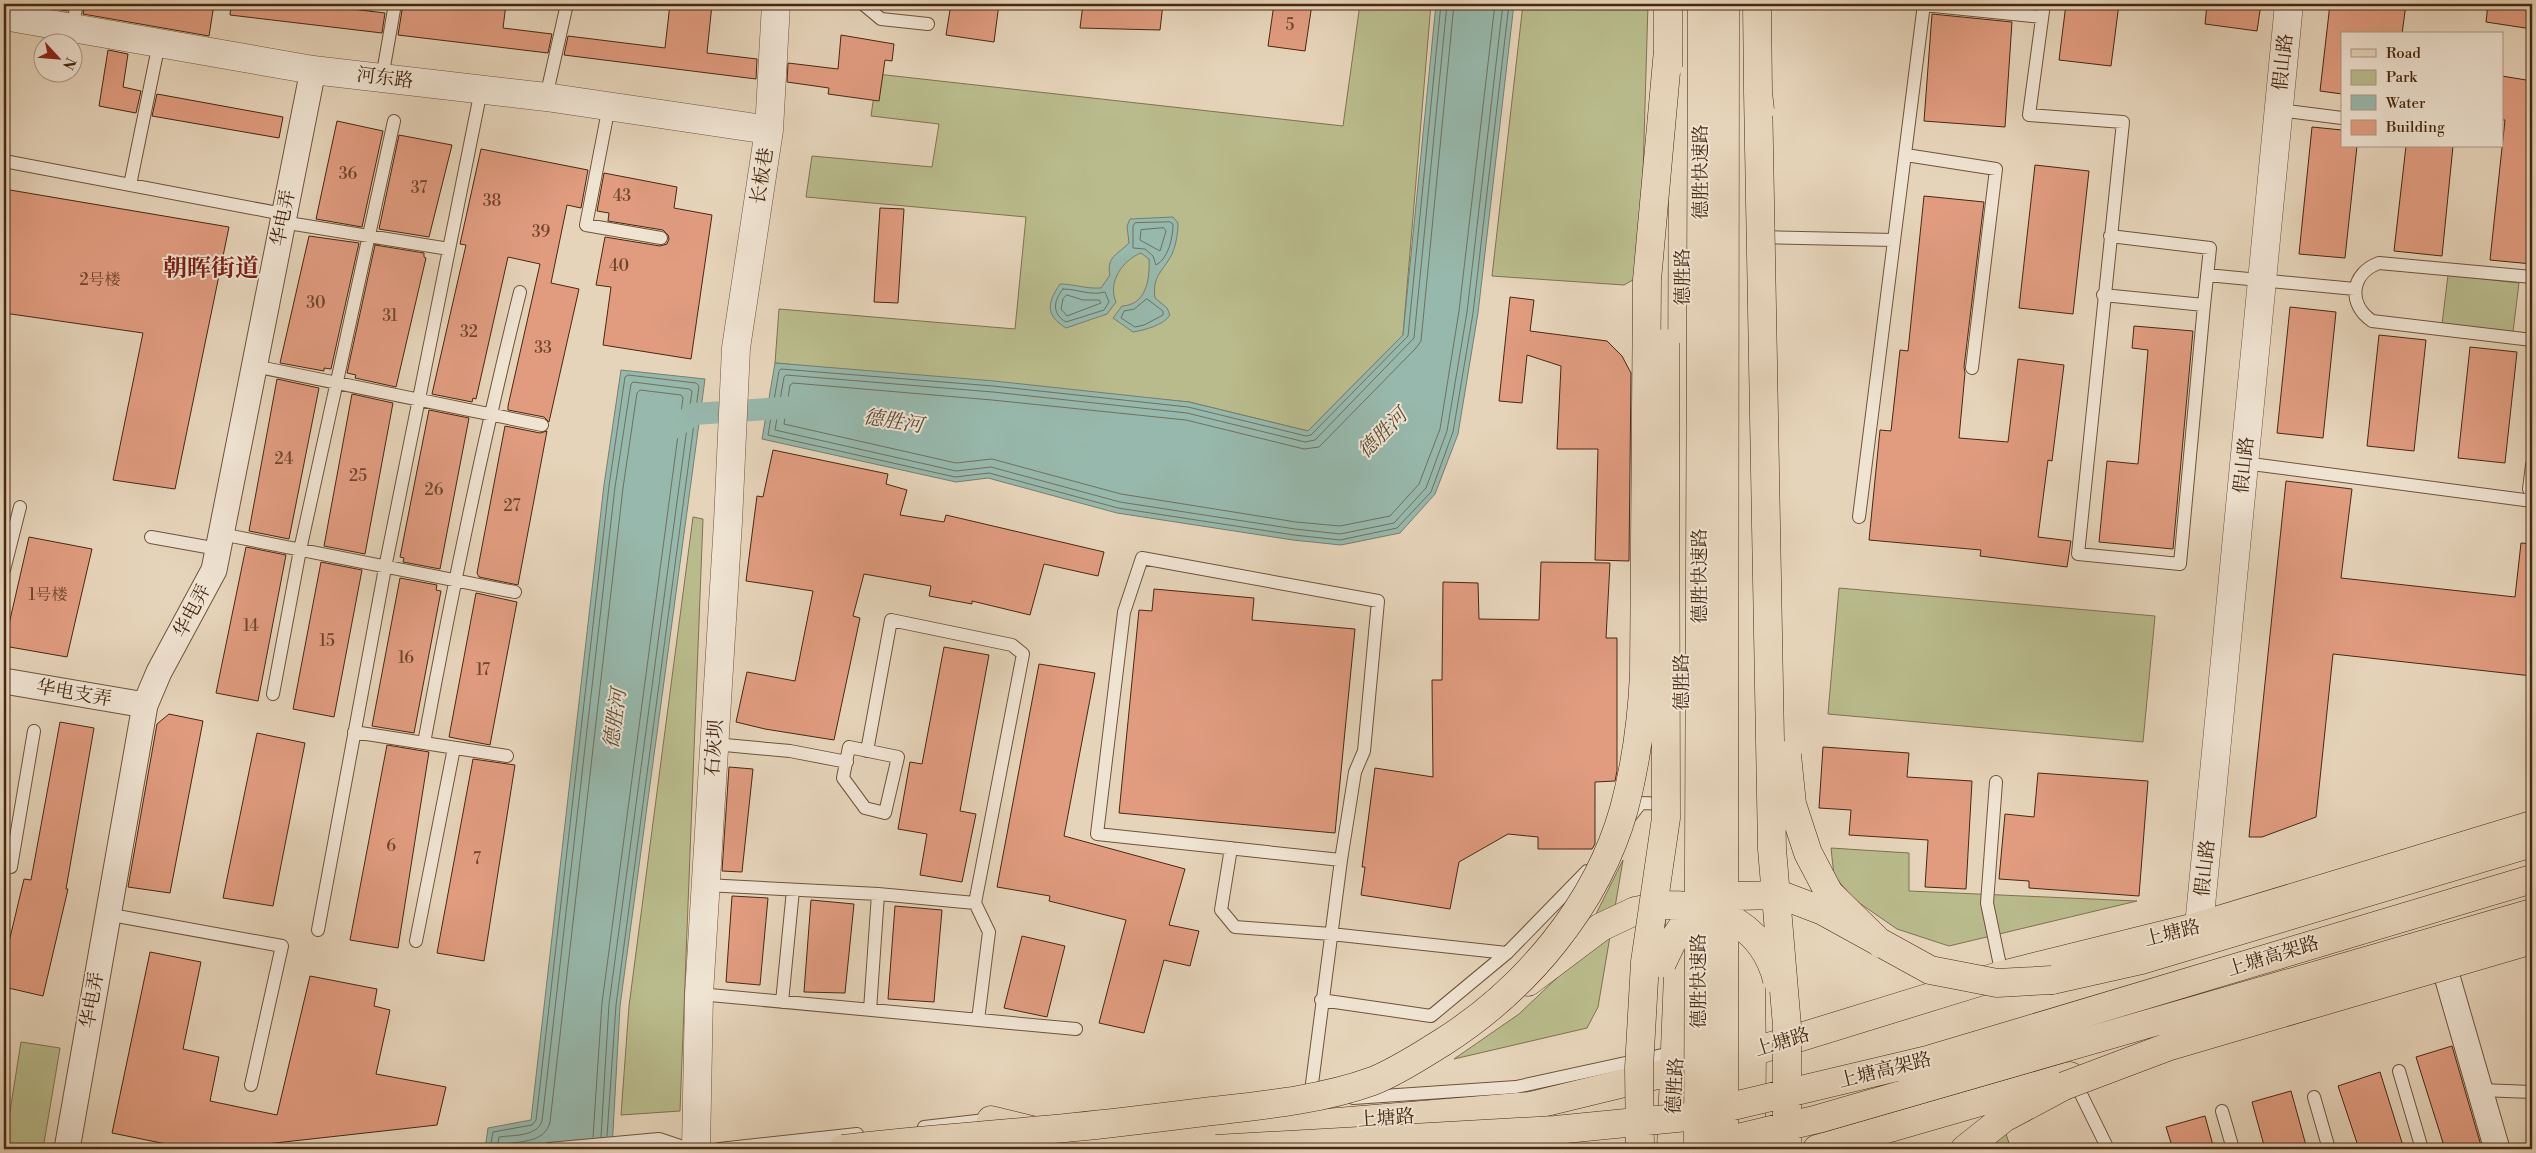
<svg xmlns="http://www.w3.org/2000/svg" width="2536" height="1153" font-family="'Libre Bodoni','Noto Serif SC',serif">
  <rect width="100%" height="100%" fill="#e6d4ba"/>
  <filter id="stains"><feTurbulence type="fractalNoise" baseFrequency=".004" numOctaves="4"/><feColorMatrix values="0 0 0 0 .2 0 0 0 0 .09 0 0 0 0 .02 0 0 0 .5 -.17"/></filter>
  <radialGradient id="worn" r=".72"><stop offset=".6" stop-color="#630" stop-opacity="0"/><stop offset="1" stop-color="#630" stop-opacity=".3"/></radialGradient>
  <path fill="#b9bb8c" stroke="#80724e" d="M327,4H372L369,26L324,19Z
    M1360,4H1431L1403,335L1308,431L1189,402L775,363L779,309L1015,329L1026,217L806,197L812,156L932,167L939,124L871,116L877,74L1343,126Z
    M1523,4H1648L1640,276L1624,285L1492,276Z
    M2448,275L2519,283L2513,332L2442,324Z
    M693,517L703,519L680,1111L621,1115L629,1006Z
    M1839,588L2155,616L2143,742L1828,714Z
    M1831,848L1909,853V891L2137,901L1949,946L1897,929L1855,900L1834,876Z
    M1623,860L1598,1007L1587,1028L1454,1059L1519,1014L1560,975L1595,916Z
    M21,1042L60,1048L43,1149H4Z
    M2006,1134L2011,1149H1946Z"/>
  <path fill="#97b8ac" stroke="#777e6e" d="M1436,4H1514L1478,313L1458,434L1435,494L1400,533L1341,545L1293,540L1117,513L988,478L956,482L762,439L775,363L994,381L1189,402L1308,431L1403,335Z
    M1173,217L1178,223C1178,233 1176,245 1172,254C1163,272 1152,275 1155,298L1167,308L1170,315C1164,325 1145,330 1133,332L1113,318L1122,306C1146,305 1150,280 1149,259L1141,253C1123,260 1107,282 1116,302L1107,314L1066,328C1045,315 1047,303 1060,284C1074,284 1086,289 1101,288L1110,275C1106,257 1118,254 1129,243L1127,226L1130,219Z
    M621,370L705,379L620,1006L612,1149H485L488,1128L531,1120L604,485Z"/>
  <g fill="none" stroke-linecap="round" stroke-linejoin="round">
    <path stroke="#70705e" stroke-width="1" d="M1441,4L1408,336L1311,435L1306,436L1188,407L993,386L781,369L779,371L768,435L955,477L989,473L1118,508L1294,535L1340,540L1397,528L1431,492L1453,432L1473,313L1509,4
      M1447,4L1414,338L1315,440L1305,442L1187,413L993,392L786,375L784,377L775,430L956,471L991,467L1120,502L1295,529L1340,534L1394,523L1426,488L1447,431L1467,312L1503,4
      M1454,4L1421,341L1416,348L1319,447L1304,449L1186,420L992,400L793,383L790,385L784,424L956,463L992,459L1121,494L1296,522L1340,526L1390,516L1419,484L1440,429L1459,311L1495,4
      M1170,222L1173,224C1173,238 1168,259 1156,265L1153,256L1145,249L1133,248V226L1135,223Z
      M1164,228L1166,231L1160,251L1140,240L1141,230Z
      M1063,289C1078,289 1090,296 1105,292L1109,302L1104,310L1066,322C1052,314 1053,301 1063,289Z
      M1067,295L1083,300H1099L1101,303L1067,316L1061,309L1063,299Z
      M1147,299L1163,311V315L1144,325L1135,327L1121,318L1124,311L1134,309Z
      M490,1149L493,1132L532,1125L536,1120L609,486L625,377L628,375L696,383L699,386L616,1005L607,1136
      M497,1149L499,1137C512,1135 537,1137 542,1121L615,487L631,384L633,382L689,389L692,391L609,1004L601,1137
      M504,1149L506,1144C523,1141 545,1142 550,1122L623,488L637,393L640,390L681,395L683,398L602,1003L593,1137"/>
    <path stroke="#97b8ac" stroke-width="22" d="M674,428L694,414L797,407"/>
  </g>
  <path fill="#e19c80" stroke="#482810" d="M25,4H69L67,11Z
    M85,4H214L209,36L83,14Z
    M231,4H309L385,13L382,33L230,15Z
    M403,4H506L503,28L552,34L548,53L398,35Z
    M670,4H712L707,53L757,59L756,79L564,55L568,36L665,48Z
    M951,4H999L994,42L946,35Z
    M1083,4H1163L1160,30L1080,28Z
    M1274,4H1312L1305,51L1268,46Z
    M2066,4H2119L2111,66L2059,60Z
    M2207,4H2261L2257,31L2205,24Z
    M2330,4H2406L2402,34H2342V94L2320,91Z
    M2488,4H2532V29L2486,22Z
    M1932,14L2012,22L2005,127L1924,121Z
    M841,35L894,44L892,61L885,60L879,101L828,94L829,88L787,82L788,63L838,69Z
    M108,50L128,54L123,87L141,91L136,113L99,106Z
    M2502,76L2532,81V264L2490,260L2505,120H2502Z
    M157,94L283,117L279,138L152,116Z
    M337,121L383,131L362,227L316,219Z
    M2312,127L2342,130V146H2357L2345,258L2299,254Z
    M399,135L452,145L429,237L379,229Z
    M2406,146H2453L2442,256L2394,251Z
    M481,149L588,170L581,208L567,205L551,283L579,289L549,422L544,417L508,410V406L540,264L508,257L476,399L473,398L472,402L432,394L466,245L460,244Z
    M2035,165L2089,171L2073,314L2019,308Z
    M604,173L677,187L674,208L712,215L691,359L603,345L611,287L596,285L605,237L660,246L667,244L669,239L668,235L663,230L608,221L609,213L597,211Z
    M4,189L229,227L175,489L113,480L143,333L4,313Z
    M1924,196L1984,202L1964,367L1965,373L1959,438L2008,442L2018,359L2064,365L2052,461L2048,460L2038,537L2071,541L2067,567L1980,556L1981,550L1869,540L1880,430L1891,431L1900,350L1908,351Z
    M880,208L904,209L898,303L874,302Z
    M309,236L359,243L331,369L324,368V371L280,363Z
    M375,245L424,253V257L426,258L396,387L355,378L356,375L347,373Z
    M1510,297L1534,300L1530,331L1607,341L1622,356L1631,373L1629,561L1595,560L1598,449H1557L1561,366L1527,355L1522,403L1499,401Z
    M2290,307L2336,312L2323,438L2277,433Z
    M2134,326L2193,331L2173,549L2099,542L2107,461L2138,464L2148,350L2132,348Z
    M2379,335L2426,340L2414,451L2367,446Z
    M2470,347L2517,352L2505,463L2458,458Z
    M277,379L319,388L289,539L249,531Z
    M352,394L393,403L365,554L324,546Z
    M429,410L469,418L440,569L403,562L404,558L400,557Z
    M505,426L540,433L547,431L518,585L479,577L477,573Z
    M773,450L888,474L886,484L907,490L900,515L944,522L946,515L1104,552L1098,576L1044,564L1030,615L972,601V604L929,596L931,586L864,574L853,616L860,618L834,740L765,729L736,722L747,672L795,681L813,591L746,581L757,496L763,497Z
    M2286,481L2352,489L2341,578L2515,597L2521,543L2532,544V676L2333,654L2316,817L2262,837H2249Z
    M29,537L92,549L67,657L4,646Z
    M246,547L286,555L258,701L216,693Z
    M321,562L362,570L334,717L293,709Z
    M1541,562L1610,563L1606,638H1617V771L1615,781L1595,782V844L1592,849H1538V837L1508,834L1459,862L1450,909L1361,895L1365,867H1362L1375,768L1433,777L1432,680H1442L1443,582L1478,583L1479,619L1539,620Z
    M400,578L437,585L436,590L441,591L414,733L372,726Z
    M1154,589L1254,598L1252,620L1355,629L1335,833L1119,813L1139,610L1152,611Z
    M476,593L517,602L490,745L449,737Z
    M944,647L989,655L960,811L976,814L962,882L920,875L927,834L898,829L910,762L922,764Z
    M1039,664L1095,673L1064,836L1185,869L1169,925L1199,931L1190,966L1164,960L1144,1033L1099,1023L1126,920L1049,901L1050,896L997,887Z
    M169,714L203,721L170,893L128,887L157,724Z
    M60,722L94,728L66,889H68L43,996L4,987V963L24,879L31,880Z
    M257,733L305,743L273,906L223,898Z
    M387,745L429,752L398,948L350,940Z
    M1823,747L1909,753L1907,777L1972,781L1966,889L1925,887L1928,840L1849,835L1851,810L1819,808Z
    M473,759L515,765L484,961L437,953Z
    M729,767L753,769L742,872L722,871Z
    M2038,773L2148,781L2139,896L2029,888V881L1999,879L2005,814L2034,817Z
    M732,896L768,898L760,985L726,982Z
    M811,900L854,904L845,993L804,992Z
    M895,906L942,910L934,1002L888,999Z
    M1022,936L1065,946L1047,1017L1004,1008Z
    M150,952L201,962L183,1049L219,1057L210,1101L277,1115L310,976L377,989L374,1006L390,1010L376,1074L446,1087L437,1125L248,1146V1149H191L112,1133Z
    M2452,1046L2482,1149H2445L2416,1057Z
    M2380,1072L2404,1149H2359L2338,1086Z
    M2291,1091L2307,1149H2265L2252,1102Z
    M2205,1116L2214,1149H2173L2166,1127Z"/>
  <g fill="none" stroke-linecap="round" stroke-linejoin="round">
    <defs>
      <path id="service" d="M863,4L881,19L928,24
        M2044,4L2029,115L2123,122L2078,554L2180,564L2204,305
        M1924,5L2042,17
        M72,28L77,4
        M382,78L395,4
        M546,97L567,4
        M609,106L586,225L661,238
        M2279,110L2342,118
        M1906,155L1996,169L1972,368
        M4,161L283,214
        M130,185L159,43
        M282,222L449,249
        M1759,237L1894,240
        M2207,275L2355,289
        M2532,277L2379,263C2351,273 2347,304 2372,321L2532,340
        M2103,295L2204,305L2210,248L2110,236
        M254,366L542,425
        M2244,463L2532,501
        M2529,489L2532,465
        M1859,517L1924,4
        M221,534L515,592
        M151,537L218,549
        M4,570L20,507
        M273,694L300,550L394,121
        M354,732L507,756
        M424,743C452,591 483,441 520,292
        M714,744L790,751L847,762
        M849,747L898,757L885,813L865,808L843,778Z
        M867,751L891,620L1012,645L1023,654L975,903L989,932L978,1020
        M1996,782L1987,903L2002,975
        M1629,818L1641,803L1669,804
        M1231,848L1221,910L1235,927L1331,934L1507,953
        M4,866L11,867L34,731
        M705,885L878,894L975,903
        M106,914L282,946L251,1085
        M318,930L385,568L481,90
        M416,941L454,748
        M699,994L1076,1029
        M1321,1000L1431,1016L1507,953L1587,871
        M782,1002L793,890
        M870,1010L878,894
        M2399,1071L2422,1149
        M2074,1080L2108,1149
        M2480,1090L2532,1092
        M2314,1097L2329,1149
        M1353,1098L1516,1087L1676,1052
        M1310,1099L1341,860L1355,772L1364,751L1378,601L1142,558L1124,612L1097,834L1341,860
        M2222,1111L2233,1149
        M924,1127L994,1119
        M549,1149L659,1139L689,1149
        M719,1149L857,1134"/>
      <path id="minor" d="M4,681L145,705
        M2446,973L2497,1149
        M67,1149L145,705L159,672L214,570L313,70"/>
      <path id="tertiary" d="M4,16L313,70L546,97L769,130
        M2199,926L2289,4
        M696,1149L699,994L728,522L736,348L769,130L776,4"/>
      <path id="primary" d="M1743,4L1747,742L1752,1052L1751,1149
        M991,1120L1032,1130
        M1011,1149L1530,1106L1752,1052L2002,975L2199,926L2532,825
        M1671,1149L1681,899L1683,4
        M1817,1149L2070,1076"/>
      <path id="trunk" d="M2052,980L2141,960L2532,843
        M1528,982L1601,927L1635,911L1666,905
        M1965,1149L2004,1118L2064,1086"/>
    </defs>
    <use href="#service" stroke="#70533a" stroke-width="14"/>
    <use href="#minor" stroke="#70533a" stroke-width="27"/>
    <use href="#tertiary" stroke="#70533a" stroke-width="29"/>
    <use href="#primary" stroke="#482810" stroke-width="29"/>
    <use href="#trunk" stroke="#482810" stroke-width="29"/>
    <use href="#service" stroke="#efe3d2" stroke-width="12"/>
    <use href="#minor" stroke="#efe3d2" stroke-width="25"/>
    <use href="#tertiary" stroke="#efe3d2" stroke-width="28"/>
    <use href="#primary" stroke="#e6d4ba" stroke-width="28"/>
    <use href="#trunk" stroke="#e6d4ba" stroke-width="28"/>
    <defs>
      <path id="trunk-bridge" d="M1757,4L1758,92L1760,110
        M1668,67V4
        M1758,92L1772,849L1787,1026V1149
        M1787,755L1792,804L1808,853L1829,893L1881,944
        M1666,905C1718,904 1764,927 1777,980
        M1662,963L1672,942L1685,923L1703,910L1736,896L1781,895L1823,911L1930,970L1997,983L2052,980
        M2064,1086L2170,1046L2532,940
        M1708,1145L1818,1119L2532,913
        M843,1149C920,1139 998,1135 1075,1127C1116,1123 1156,1118 1196,1113C1255,1106 1318,1101 1373,1081C1398,1071 1420,1056 1443,1042C1526,989 1597,905 1624,809C1636,764 1642,719 1644,673L1647,280L1668,50
        M1216,1149L1555,1130L1687,1117L1931,1059L2532,879
        M1640,1149L1639,1068L1645,962L1666,818L1665,343
        M1698,1149L1702,4
        M1724,1149L1725,4"/>
    </defs>
    <use href="#trunk-bridge" stroke="#482810" stroke-width="29" stroke-linecap="butt"/>
    <use href="#trunk-bridge" stroke="#e6d4ba" stroke-width="28"/>
  </g>
  <g text-anchor="middle" dominant-baseline="central" stroke-width="4" stroke-linejoin="round" paint-order="stroke">
    <g font-size="16" fill="#6e452c">
      <text x="1290" y="25">5</text>
      <text x="348" y="174">36</text>
      <text x="419" y="188">37</text>
      <text x="622" y="196">43</text>
      <text x="492" y="201">38</text>
      <text x="541" y="232">39</text>
      <text x="619" y="266">40</text>
      <text x="100" y="280">2号楼</text>
      <text x="316" y="303">30</text>
      <text x="390" y="316">31</text>
      <text x="469" y="332">32</text>
      <text x="543" y="348">33</text>
      <text x="284" y="459">24</text>
      <text x="358" y="476">25</text>
      <text x="434" y="490">26</text>
      <text x="512" y="506">27</text>
      <text x="48" y="595">1号楼</text>
      <text x="251" y="626">14</text>
      <text x="327" y="641">15</text>
      <text x="406" y="658">16</text>
      <text x="483" y="670">17</text>
      <text x="391" y="846">6</text>
      <text x="477" y="859">7</text>
    </g>
    <g font-size="19" fill="#482810" stroke="#efe3d2">
      <text transform="translate(2283 62) rotate(-84)">假山路</text>
      <text transform="translate(385 78) rotate(7)">河东路</text>
      <text transform="translate(1701 172) rotate(-90)">德胜快速路</text>
      <text transform="translate(762 176) rotate(-81)">长板巷</text>
      <text transform="translate(283 218) rotate(-79)">华电弄</text>
      <text transform="translate(1683 277) rotate(-90)">德胜路</text>
      <text transform="translate(2244 465) rotate(-84)">假山路</text>
      <text transform="translate(1700 576) rotate(-90)">德胜快速路</text>
      <text transform="translate(192 611) rotate(-62)">华电弄</text>
      <text transform="translate(1682 682) rotate(-90)">德胜路</text>
      <text transform="translate(74 693) rotate(10)">华电支弄</text>
      <text transform="translate(714 748) rotate(-86)">石灰坝</text>
      <text transform="translate(2205 868) rotate(-84)">假山路</text>
      <text transform="translate(2172 933) rotate(-14)">上塘路</text>
      <text transform="translate(2273 956) rotate(-17)">上塘高架路</text>
      <text transform="translate(1699 981) rotate(-90)">德胜快速路</text>
      <text transform="translate(92 1000) rotate(-80)">华电弄</text>
      <text transform="translate(1782 1042) rotate(-17)">上塘路</text>
      <text transform="translate(1885 1070) rotate(-14)">上塘高架路</text>
      <text transform="translate(1675 1086) rotate(-87)">德胜路</text>
      <text transform="translate(1386 1118) rotate(-4)">上塘路</text>
    </g>
    <g font-size="20" font-style="italic" fill="#5c4c37" stroke="#efe3d2">
      <text transform="translate(893 422) rotate(9)">德胜河</text>
      <text transform="translate(1383 434) rotate(-45)">德胜河</text>
      <text transform="translate(616 719) rotate(-82)">德胜河</text>
    </g>
    <g font-size="24" font-weight="bold" fill="#7a1f14" stroke="#efe3d2">
      <text x="211" y="269">朝晖街道</text>
    </g>
  </g>
  <rect width="2536" height="1153" fill="none" stroke="#e6d4ba" stroke-width="20"/>
  <rect x="5" y="5" width="2526" height="1143" fill="none" stroke="#482810" stroke-width="2.5"/>
  <rect x="10" y="10" width="2516" height="1133" fill="none" stroke="#482810"/>
  <rect x="2341" y="32" width="162" height="115" fill="#efe3d2" stroke="#ac9884"/>
  <rect x="2351" y="49" width="25" height="8" fill="#e6d4ba" stroke="#ac9884"/>
  <text x="2386" y="58" font-size="15" fill="#482810">Road</text>
  <rect x="2351" y="70" width="25" height="15" fill="#b9bb8c" stroke="#ac9884"/>
  <text x="2386" y="82" font-size="15" fill="#482810">Park</text>
  <rect x="2351" y="95" width="25" height="15" fill="#97b8ac" stroke="#ac9884"/>
  <text x="2386" y="108" font-size="15" fill="#482810">Water</text>
  <rect x="2351" y="120" width="25" height="15" fill="#e19c80" stroke="#ac9884"/>
  <text x="2386" y="132" font-size="15" fill="#482810">Building</text>
  <g transform="translate(58 58) rotate(116)"><circle r="24" fill="#efe3d2" stroke="#ac9884"/>
  <path d="M0-4L9 19L0 12L-9 19Z" fill="#8f2418"/>
  <text y="-8" font-size="14" font-weight="bold" text-anchor="middle" fill="#482810">N</text>
  </g>
  <rect width="100%" height="100%" filter="url(#stains)"/>
  <rect width="100%" height="100%" fill="url(#worn)"/>
</svg>
